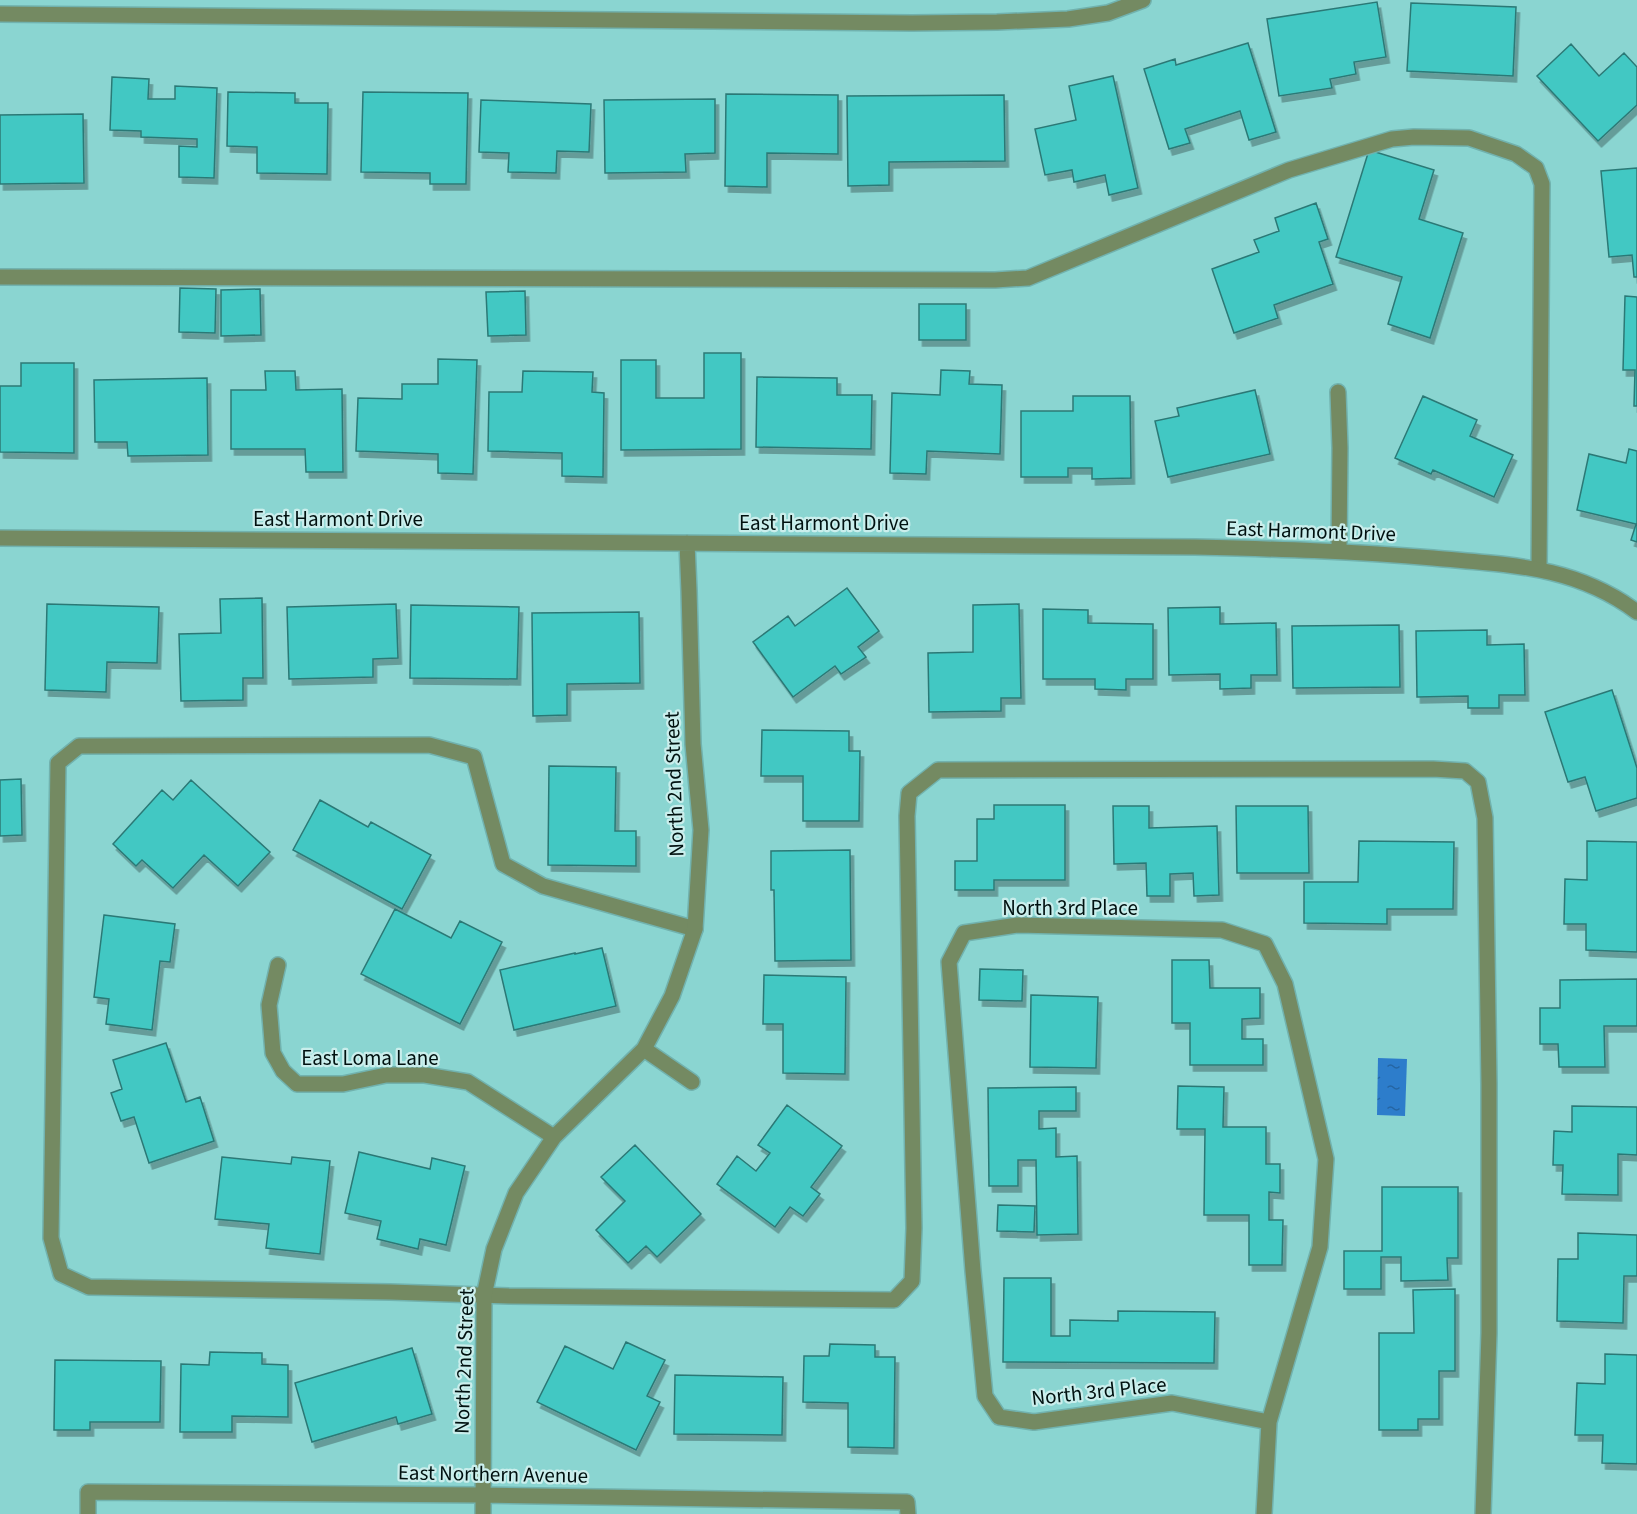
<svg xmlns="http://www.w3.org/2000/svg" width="1637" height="1514" font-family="'Source Sans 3',sans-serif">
  <defs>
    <pattern id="water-ripples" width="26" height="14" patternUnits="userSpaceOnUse" patternTransform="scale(1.5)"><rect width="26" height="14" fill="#2d7dcb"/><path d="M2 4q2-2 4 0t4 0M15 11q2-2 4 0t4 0" fill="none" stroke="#2465a3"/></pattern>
    <filter id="shadow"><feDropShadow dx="3.5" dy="6" stdDeviation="0" flood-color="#0004"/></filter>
  </defs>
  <rect width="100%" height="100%" fill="#8ad5d1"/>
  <path fill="url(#water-ripples)" d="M1378,1058L1407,1059L1405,1116L1377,1115Z"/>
  <path fill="#42c8c3" stroke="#2c7976" stroke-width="1.5" filter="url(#shadow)" d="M1377,2L1386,57L1354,62L1356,74L1330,79L1332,88L1279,96L1267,19Z
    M1411,3L1516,7L1513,76L1407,71Z
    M1248,43L1276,132L1249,140L1240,111L1185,129L1190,143L1169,149L1144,69L1175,59L1176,65Z
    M1571,44L1599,76L1624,53L1637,67V105L1598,141L1537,76Z
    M1113,76L1138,188L1109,195L1105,175L1074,182L1072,170L1045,175L1035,129L1076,120L1069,86Z
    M112,77L149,79L148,99H175V86L217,88L214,178L179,177V146L197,147V139L141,137V131L110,130Z
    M228,92L295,93V103H328L327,174L257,173V147L227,146Z
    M363,92L468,93L466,184H430V173L361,172Z
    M726,94L838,95V154L767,153V187L725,186Z
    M1004,95L1005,161L889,162V185L848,186L847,96Z
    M715,99V153L685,154L686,172L605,173L604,100Z
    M481,100L591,104L589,152L557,151L556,173L508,172L509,153L479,152Z
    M83,114L84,183L0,184V115Z
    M1369,150L1434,170L1419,219L1463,233L1430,338L1388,324L1402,277L1336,257Z
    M1637,168V277H1634L1632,255L1609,257L1601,171Z
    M1316,203L1328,239L1319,242L1333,284L1274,305L1278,318L1234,333L1212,269L1259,252L1254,240L1279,231L1275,218Z
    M180,288L216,289L215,333L179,332Z
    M260,289L261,335L221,336V290Z
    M525,291L526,335L488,336L486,292Z
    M1625,296L1637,297V406H1634L1635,370H1623Z
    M919,304H966V340H919Z
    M704,353H741V449L621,450V360H656V398H704Z
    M438,359L477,360L473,474L438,473V454L356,451L358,398L402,399V384H438Z
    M21,363H74V453L0,452V386H21Z
    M941,370L970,371L969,384L1002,385L1000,454L927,451L926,474L890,473L892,393L940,395Z
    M265,371H295L296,390L342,389L343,472H306L305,449H231V390H266Z
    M523,371L593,372L592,392L604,393L603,477L562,476V453L488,451L489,392H522Z
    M757,377L837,378V395H872L871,449L756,447Z
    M207,378L208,455L128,456L127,442H95L94,380Z
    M1255,390L1270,454L1168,477L1155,421L1179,416L1177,408Z
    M1073,396H1130L1131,478L1092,479V468H1068V477H1021V411H1073Z
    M1423,396L1477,420L1470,436L1513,455L1494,497L1433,470L1431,474L1395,458Z
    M1629,449L1637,451V542L1631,540L1636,524L1577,510L1589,454L1626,463Z
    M847,588L879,631L858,647L866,657L841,674L835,666L793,697L753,642L788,616L795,626Z
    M262,598L263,678H243V700L181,701L179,634L221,633L220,599Z
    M47,604L159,607L157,663L107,662L106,692L45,690Z
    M396,604L398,658L373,659V677L289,679L287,607Z
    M1019,604L1021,698H1001V711L929,712L928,653L973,652V605Z
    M411,605L519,607L517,679L410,678Z
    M1220,607V624L1276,623L1277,675H1251V688L1220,689V674L1169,675L1168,608Z
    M1043,609L1088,610V623L1153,624V679H1126V690L1095,689V679H1043Z
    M639,612L640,683L567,684V715L533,716L532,613Z
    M1399,625L1400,687L1293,688L1292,626Z
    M1487,630V645L1524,644L1525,695H1499V708H1468V696L1417,697L1416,631Z
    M1612,690L1637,768V798L1596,811L1585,777L1568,782L1545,712Z
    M762,730L849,731V751H860L859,821H803V776H761Z
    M549,766L616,767L615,831H636V866L548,865Z
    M21,779L22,835L0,836V780Z
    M191,780L270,852L238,886L204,855L173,888L142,860L136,866L113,844L162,790L173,800Z
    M320,800L368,827L371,822L431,855L402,909L293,850Z
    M994,805H1065V880H994V890H955V861H977V819H994Z
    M1113,806H1149V828L1217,826L1219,895L1194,896L1193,873L1170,874V896H1147L1146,863L1114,864Z
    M1236,806H1308L1309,873H1237Z
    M1359,841L1454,842L1453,909H1387V924L1304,923V882H1358Z
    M1587,841L1637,842V952L1586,950V924H1564L1565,879L1587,880Z
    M850,850L851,960L775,961L774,890H771V851Z
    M395,909L451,938L460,921L502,942L460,1024L361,974Z
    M104,915L175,924L170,962L160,961L152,1030L106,1024L109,999L94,997Z
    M602,948L616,1006L514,1030L500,970L575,953V954Z
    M1172,960H1209L1210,988H1260V1018L1242,1019V1039H1263V1065H1190V1023H1172Z
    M980,969L1023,970L1022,1001L979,1000Z
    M764,975L846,977L845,1074L783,1073V1024H763Z
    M1637,979V1026H1604L1605,1067H1559L1558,1044H1540V1008H1560V980Z
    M1031,995L1098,997L1096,1068L1030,1067Z
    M166,1043L186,1102L200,1097L214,1141L149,1163L134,1117L121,1121L111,1093L122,1089L113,1060Z
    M1178,1086L1224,1087L1223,1127H1266V1164H1280V1193L1269,1192V1220H1283L1282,1265H1249V1215H1204L1205,1129H1177Z
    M1076,1087V1111H1039V1129L1056,1128V1157L1077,1156L1078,1234L1037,1235L1036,1160H1018V1186H989L988,1088Z
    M787,1105L842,1146L811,1187L820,1194L803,1216L790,1207L775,1227L717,1184L737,1156L756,1171L770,1153L758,1145Z
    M1572,1106L1637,1107V1155L1618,1154V1195L1562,1194L1563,1165H1553L1554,1131L1572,1132Z
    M635,1145L701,1214L657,1257L646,1246L628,1263L596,1230L625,1201L601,1177Z
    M359,1152L430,1169L432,1158L465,1166L446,1245L420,1239L418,1249L377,1239L381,1221L345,1213Z
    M222,1157L291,1164L292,1157L330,1161L320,1254L266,1248L269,1224L215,1219Z
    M1382,1187H1458V1258H1447L1448,1280L1401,1281V1257H1381V1289H1344V1251H1382Z
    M998,1205L1035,1206L1034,1232L997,1231Z
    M1578,1233L1637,1235V1276H1624L1623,1323L1557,1321L1558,1259H1578Z
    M1004,1278H1051V1336H1070V1320L1118,1321V1311L1215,1312L1214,1363L1003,1362Z
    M1455,1289V1371H1439V1419H1418V1430H1379V1333H1414L1413,1290Z
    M626,1342L665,1360L647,1396L660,1402L636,1450L537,1402L565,1346L613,1369Z
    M830,1344L875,1345V1357H895L894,1448L848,1447V1403L803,1402L804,1356H829Z
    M412,1348L432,1414L398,1424L396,1417L312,1442L295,1383Z
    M210,1352L262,1353V1364L288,1365V1417L232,1416V1432H180L181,1364L209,1365Z
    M1605,1354L1637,1355V1464L1602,1463L1603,1435H1575L1577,1383L1605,1384Z
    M55,1360L161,1361L160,1422H90V1430H54Z
    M675,1375L783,1377L782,1435L674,1434Z"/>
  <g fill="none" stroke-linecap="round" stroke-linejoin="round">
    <defs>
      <path id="service" d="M0,277L995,280L1028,278L1289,170L1392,139L1414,137L1469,138L1516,154L1536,168L1542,184L1539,569
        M695,929L543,886L503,864L474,757L429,745L79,746L58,763L51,1238L61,1274L89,1287L390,1292L509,1296L894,1300L912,1281L914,1228L907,816L909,793L938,770L1433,769L1465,771L1478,782L1485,818L1489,1084V1333L1483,1514"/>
      <path id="minor" d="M0,14L912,23L997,22L1068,19L1108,13L1143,0
        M1338,392L1340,448L1339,551
        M0,538L1195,547C1275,549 1354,551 1433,558C1508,565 1574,565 1637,612
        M278,965L269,1005L273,1053L283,1071L297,1084H343L386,1075H425L468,1082L554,1137
        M644,1049L692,1082
        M88,1514V1492L482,1495L907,1502L908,1514
        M483,1514L484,1296L494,1249L516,1193L554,1137L644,1049L672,996L695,929L701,830L693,744L689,591L687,543
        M1264,1514L1269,1422L1320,1247L1326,1159L1285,984L1265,944L1222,930L1018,925L964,933L949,962L973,1271L985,1396L999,1417L1034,1422L1172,1403L1269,1422"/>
    </defs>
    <use href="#service" stroke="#71b2ae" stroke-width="18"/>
    <use href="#minor" stroke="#71b2ae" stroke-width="18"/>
    <use href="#service" stroke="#748a62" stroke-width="15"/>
    <use href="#minor" stroke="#748a62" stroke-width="15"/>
  </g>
  <g text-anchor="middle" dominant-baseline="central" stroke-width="4.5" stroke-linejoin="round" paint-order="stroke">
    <g font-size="21" fill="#001110" stroke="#caeeec">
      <text x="338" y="519">East Harmont Drive</text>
      <text x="824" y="523">East Harmont Drive</text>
      <text transform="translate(1311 531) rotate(2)">East Harmont Drive</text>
      <text transform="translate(674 784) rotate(-92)">North 2nd Street</text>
      <text x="1070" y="908">North 3rd Place</text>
      <text x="370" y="1058">East Loma Lane</text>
      <text transform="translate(464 1361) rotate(-88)">North 2nd Street</text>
      <text transform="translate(1099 1391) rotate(-6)">North 3rd Place</text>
      <text transform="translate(493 1474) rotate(1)">East Northern Avenue</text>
    </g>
  </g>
</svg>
